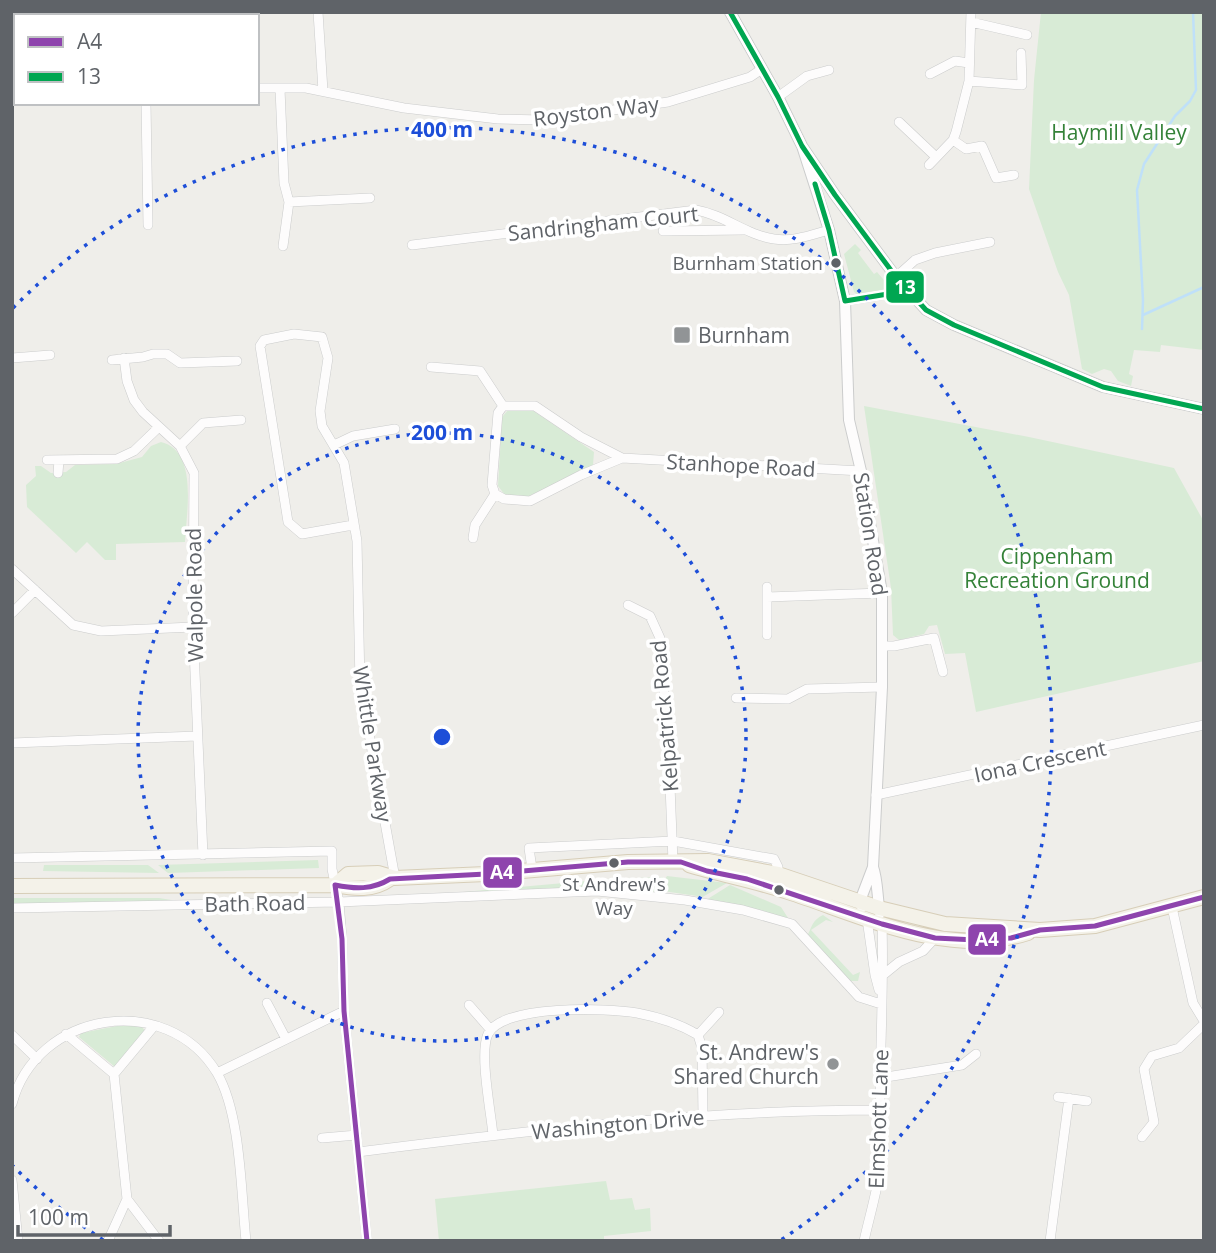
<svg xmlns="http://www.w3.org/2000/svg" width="1216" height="1253" font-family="'Open Sans',sans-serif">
  <rect width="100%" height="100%" fill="#efeeea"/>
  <path fill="#d8ebd6" d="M1041,12H1204V350L1161,345L1160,352L1134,350L1129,374L1133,376L1131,386L1118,381L1111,371L1104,369L1092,374L1082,369L1069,295L1058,272L1029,189L1034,80Z
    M855,244L861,250L858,253L874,274L877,272L889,286L887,289L858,295L854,292L844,254Z
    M864,406L1029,437L1174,468L1204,522V661L976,712L965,653L945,654L937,625L929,626L924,634L899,640L893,635L891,588Z
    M509,409L532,410L594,452L593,465L527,497L505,495L498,486L502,417Z
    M161,442C199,451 186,514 185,542L116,544V560H105L87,542L76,553L27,507L26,485L36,476L35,466H41L51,473L66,472L75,465L116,464L142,457L151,446Z
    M318,860L319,868L168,873L158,865Z
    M44,865H148L159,873L43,871Z
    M667,876L727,883L699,899L697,896L663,891L656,893Z
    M663,877L653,893L650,890L565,889L463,892L609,879Z
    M730,885L781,907L790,921L706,900Z
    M12,898H159L178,901L171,903H12Z
    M823,915L833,922L826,920L811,930L853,975L860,972L858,981H851L807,936C812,927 812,920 823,915Z
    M122,1025L142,1027L146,1032L115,1067L79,1037L81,1033Z
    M606,1181L610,1200L632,1198L635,1210L650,1208L651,1231L604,1236V1241H439L435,1199Z"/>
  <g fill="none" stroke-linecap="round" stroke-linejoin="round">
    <path stroke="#bfe0f9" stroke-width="2.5" d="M1143,315L1204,287
      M1142,329L1143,300L1137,190L1144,164L1175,116L1190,101L1196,90L1193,12"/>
    <defs>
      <path id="minor" d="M142,12V16
        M318,12L323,91
        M971,22L1027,35
        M930,74L955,61L969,63
        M969,81L1022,85L1021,53
        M257,88H306L404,108L498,119L544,120L668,102L750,77L762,69
        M280,89L284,183L289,202L283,246
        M12,91H16
        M778,97L807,76L829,70
        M146,103L148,225
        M899,122L935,156
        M953,140L966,149L982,146L996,178L1014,175
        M929,165L953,140L956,132L969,81L971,12
        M289,202L370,198
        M663,231L744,230
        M412,245L696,210C725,215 746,235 774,239C793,242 811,235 829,230
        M896,277L915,260L935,253L990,242
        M845,301L894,293L905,289
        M12,358L50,355
        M124,358L127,381L134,400L143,412L180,446L194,473L193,627L203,855
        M112,360L143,357L153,354H167L180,363L237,361
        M431,367L480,371L503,406
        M334,445L353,436L395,429
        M180,446L203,423L241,420
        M622,458L581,475L530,501L504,499L495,494L492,485L498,413L503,406H535L581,437L622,458L861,471
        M47,460L117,459L134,451L159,427
        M58,473L59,460
        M353,525L302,534L288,522L260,346L264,340L294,334L322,337L328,358L320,411L322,426L344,463L357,541L360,684L395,878
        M473,538L475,525L495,494
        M12,569L73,625L101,631L193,627
        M767,587V635
        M767,597L882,593
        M628,605L650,616L660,638L669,760L673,862
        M12,613L35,590
        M883,646H894L934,638L943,672
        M736,698L788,699L807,689L882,687
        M12,743L197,736
        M876,795L1204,725
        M12,858L332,851V869L339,902L342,939L344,1011L367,1241
        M532,869L529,848L673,841L774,859L778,867V874
        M1172,907L1193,1003L1204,1021
        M12,908L339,902L597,891L685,900L743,910L792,924L859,997L881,1004
        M867,919L875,975L879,990
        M883,975L899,962L923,951L935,938
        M267,1003L286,1039
        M469,1005L490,1029
        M66,1034L114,1074
        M12,1035L37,1059
        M698,1035L719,1012
        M217,1073L344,1011
        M114,1074L127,1199
        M114,1074L154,1026
        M880,1078L962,1065L976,1054
        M1058,1097L1087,1101
        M12,1104C36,1011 167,990 217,1073C241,1114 241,1193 246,1241
        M493,1135C491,1112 479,1053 488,1034C502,1004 608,1008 637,1013C658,1017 680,1024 698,1035L702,1048L703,1116
        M1142,1137L1154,1122L1144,1069L1152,1056L1179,1048L1204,1024
        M322,1138L357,1135
        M358,1152C531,1130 705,1110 880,1110
        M12,1180L18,1241
        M108,1241L127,1199L159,1241
        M864,1241C870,1214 878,1189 881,1162C882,1144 879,1125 880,1108C880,1046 884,985 882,924
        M1050,1241L1069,1098"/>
      <path id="tertiary" d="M730,12L778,97L802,146L835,195L896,277L926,310L954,325L1103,387L1204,409
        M802,146L829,230L845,301L849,420L861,471L882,593V687L873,867C878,881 877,898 880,913
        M862,907L860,901L873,867"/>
      <path id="primary" d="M689,865C722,875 755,881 788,892C863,916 948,959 1028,933
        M335,885L348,874L378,873L395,878L486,874L628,862L708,861L778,874L879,908L945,924L1040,930L1095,926L1204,897
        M12,886L335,885C355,889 373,891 390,879"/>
    </defs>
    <use href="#minor" stroke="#cbcccc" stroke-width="10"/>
    <use href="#tertiary" stroke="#cbcccc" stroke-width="12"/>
    <use href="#primary" stroke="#d7ceb8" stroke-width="16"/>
    <use href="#minor" stroke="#fdfcfc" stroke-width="9"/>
    <use href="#tertiary" stroke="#fdfcfc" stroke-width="10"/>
    <use href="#primary" stroke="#f4f2e9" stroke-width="14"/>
    <defs>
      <path id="bus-1" d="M335,885C355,889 372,890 390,879L486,874L628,862H681L707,871L747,879L882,924L935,938L976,940L1011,938L1040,930L1095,926L1204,897
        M335,885L342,939L344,1011L367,1241"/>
      <path id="bus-2" d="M730,12L778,97L802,146L835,195L896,277L926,310L954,325L1103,387L1204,409
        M815,184L829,230L845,301L894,293L905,289"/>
    </defs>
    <use href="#bus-1" stroke="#fff" stroke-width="10"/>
    <use href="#bus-2" stroke="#fff" stroke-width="10"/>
    <use href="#bus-1" stroke="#8e44ad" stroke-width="5"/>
    <use href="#bus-2" stroke="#00a651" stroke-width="5"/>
  </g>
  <g fill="none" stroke="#1d4ed8" stroke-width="3.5" stroke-dasharray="3.5 7">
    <circle cx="442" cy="737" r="304"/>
    <path d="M103 1240A607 607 0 0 1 13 1166M13 308A607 607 0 1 1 781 1240"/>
  </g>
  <g fill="#5f6368" stroke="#fff" stroke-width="2.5">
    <circle cx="836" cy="263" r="6"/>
    <circle cx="614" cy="863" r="6"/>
    <circle cx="779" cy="890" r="6"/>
  </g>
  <g fill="#919496" stroke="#fff" stroke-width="2.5">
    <rect x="673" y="326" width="18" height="18" rx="3.5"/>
    <circle cx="833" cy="1064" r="7"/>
  </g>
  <g text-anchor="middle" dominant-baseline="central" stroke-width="7" stroke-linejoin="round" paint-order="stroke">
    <g font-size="19" fill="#5f6368" stroke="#fff" text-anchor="end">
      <text x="823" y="263">Burnham Station</text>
      <text x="614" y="884" text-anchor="middle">St Andrew's<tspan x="614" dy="24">Way</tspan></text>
    </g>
    <g font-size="21" fill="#5f6368" stroke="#fff">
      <text transform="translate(596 111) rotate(-7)">Royston Way</text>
      <text transform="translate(603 223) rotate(-6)">Sandringham Court</text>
      <text transform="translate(741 465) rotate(3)">Stanhope Road</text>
      <text transform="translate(871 534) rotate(81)">Station Road</text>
      <text transform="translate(194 595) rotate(-91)">Walpole Road</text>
      <text transform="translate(664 716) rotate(-95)">Kelpatrick Road</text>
      <text transform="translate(373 744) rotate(81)">Whittle Parkway</text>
      <text transform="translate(1040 761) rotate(-12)">Iona Crescent</text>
      <text transform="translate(255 903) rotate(-1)">Bath Road</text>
      <text transform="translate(878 1119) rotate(-88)">Elmshott Lane</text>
      <text transform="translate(618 1124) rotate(-5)">Washington Drive</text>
    </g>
    <g font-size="21" fill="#348238" stroke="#fff">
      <text x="1119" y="132">Haymill Valley</text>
      <text x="1057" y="556">Cippenham<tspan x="1057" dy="24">Recreation Ground</tspan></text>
    </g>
    <g font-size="21" fill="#5f6368" stroke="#fff" text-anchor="start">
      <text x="698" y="335">Burnham</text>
      <text x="819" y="1052" text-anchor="end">St. Andrew's<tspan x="819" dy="24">Shared Church</tspan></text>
    </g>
  </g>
  <circle cx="442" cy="737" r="10" fill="#1d4ed8" stroke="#fff" stroke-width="3.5"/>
  <g font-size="21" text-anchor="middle" font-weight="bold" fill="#1d4ed8" stroke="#fff" stroke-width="7" stroke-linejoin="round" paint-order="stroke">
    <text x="442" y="137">400 m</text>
    <text x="442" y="440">200 m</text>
  </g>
  <g stroke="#fff" stroke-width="2.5">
    <rect x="885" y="270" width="40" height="34" rx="7" fill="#00a651"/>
    <rect x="482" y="856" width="41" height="33" rx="7" fill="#8e44ad"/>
    <rect x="967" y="923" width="40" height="33" rx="7" fill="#8e44ad"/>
  </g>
  <g font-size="19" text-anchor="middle" font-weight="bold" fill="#fff">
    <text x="905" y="294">13</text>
    <text x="502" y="879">A4</text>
    <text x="987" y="946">A4</text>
  </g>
  <rect width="1216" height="1253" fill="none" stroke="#5f6368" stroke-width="28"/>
  <rect x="14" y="14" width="245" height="91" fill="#ffffff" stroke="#bfc1c3" stroke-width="2"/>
  <rect x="28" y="37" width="35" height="10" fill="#8e44ad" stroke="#bfc1c3" stroke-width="2"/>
  <text x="77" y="49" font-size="21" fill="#5f6368">A4</text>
  <rect x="28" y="72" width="35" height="10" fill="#00a651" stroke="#bfc1c3" stroke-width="2"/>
  <text x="77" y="84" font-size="21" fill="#5f6368">13</text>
  <path d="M18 1225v10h152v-10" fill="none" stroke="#5f6368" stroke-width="3.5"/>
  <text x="28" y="1225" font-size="21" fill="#5f6368" stroke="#ffffff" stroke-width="5" paint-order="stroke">100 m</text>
</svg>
